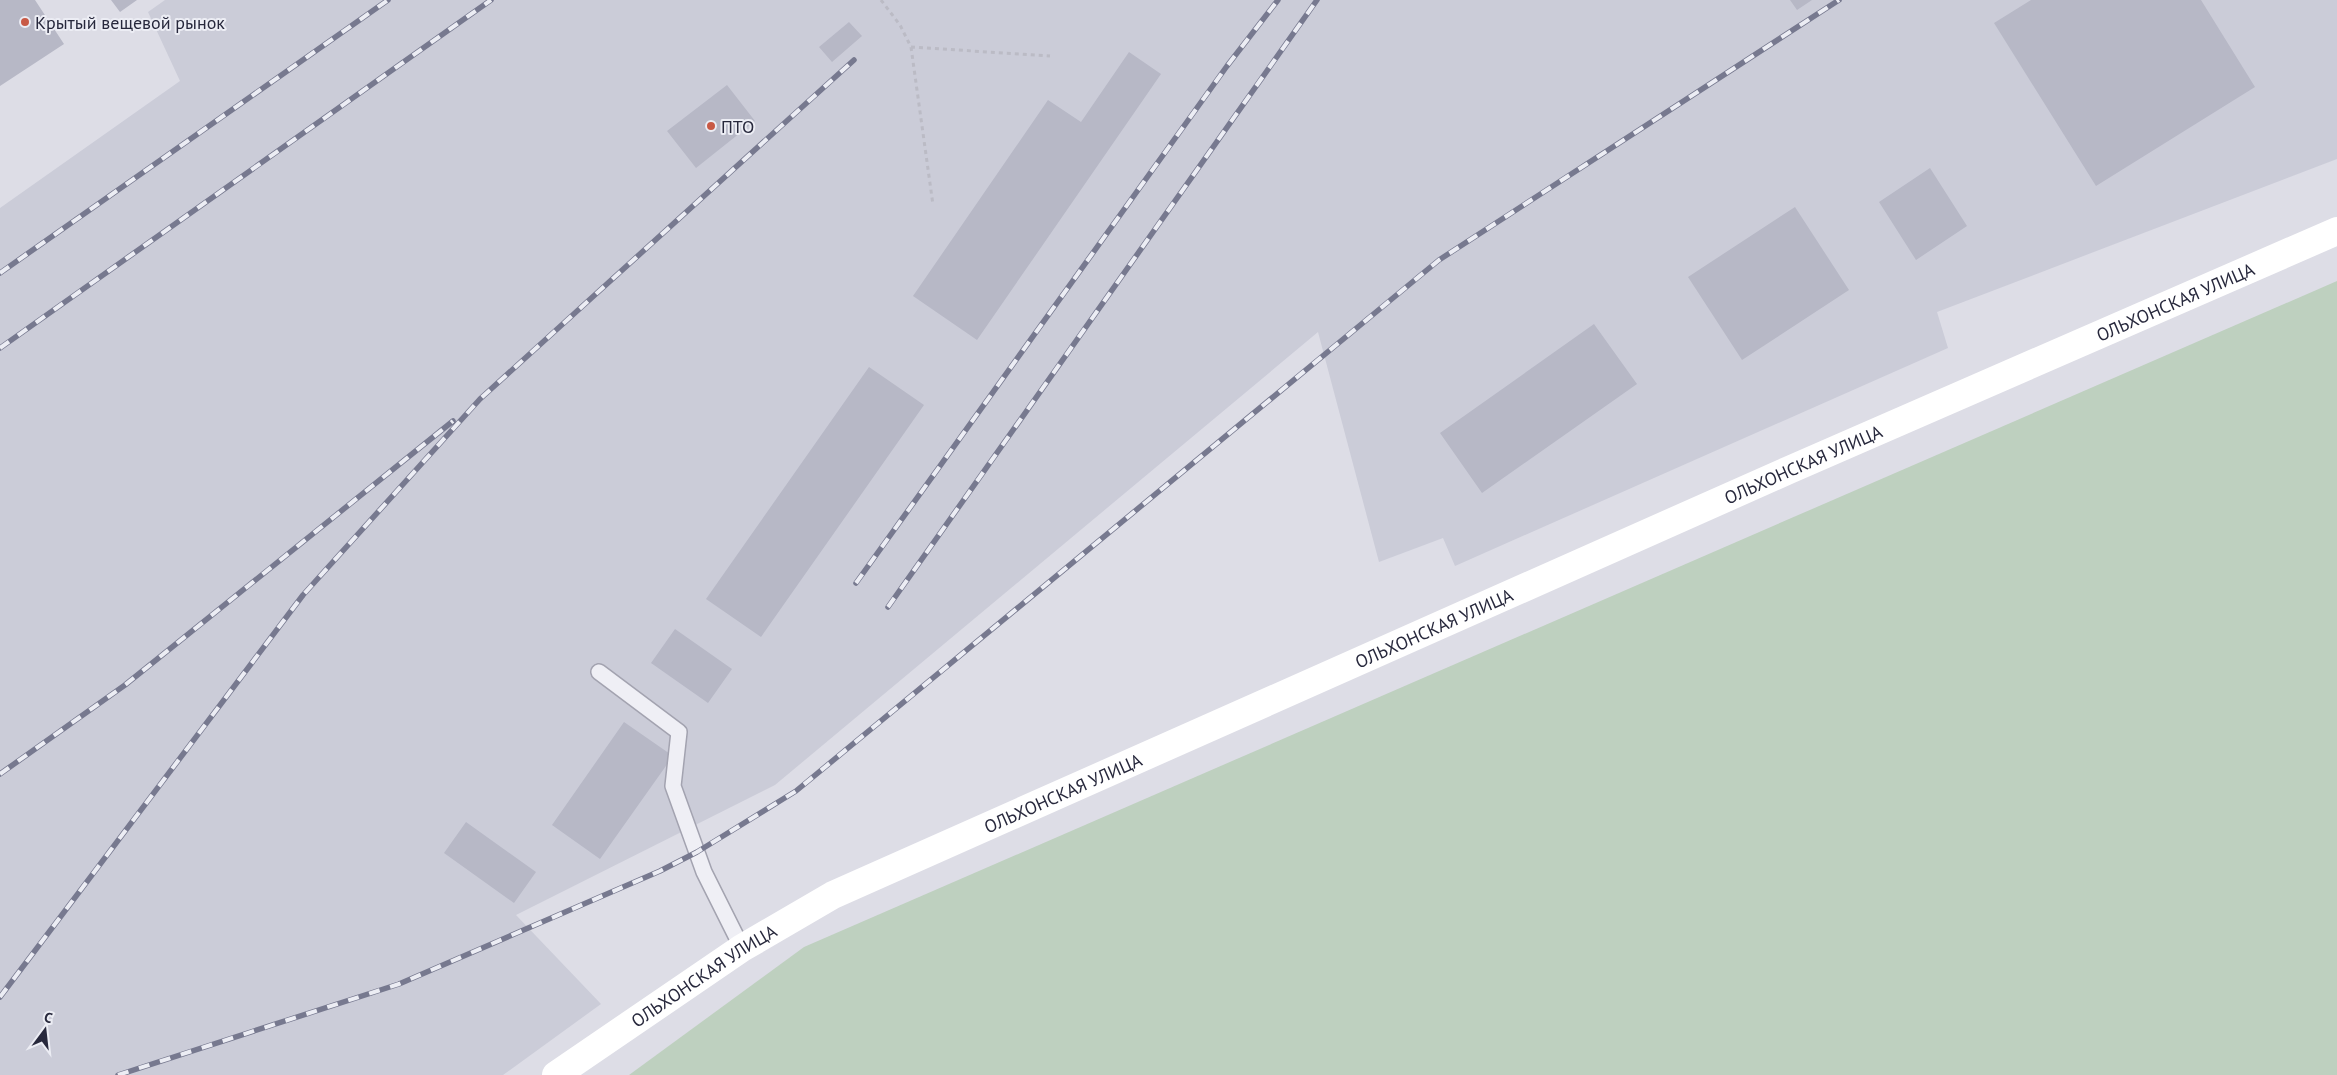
<svg xmlns="http://www.w3.org/2000/svg" width="2337" height="1075" font-family="'PT Sans',sans-serif">
  <rect width="100%" height="100%" fill="#dddde6"/>
  <path fill="#cbccd8" d="M165,0H2337V159L1937,312L1948,348L1455,566L1443,538L1379,562L1318,332L775,785L516,915L601,1004L503,1075H0V208L180,81L148,12Z"/>
  <path fill="#bed0bf" d="M2337,281V1075H629L804,947Z"/>
  <path fill="#b7b8c6" d="M0,0H35L64,44L0,86Z
    M111,0H137L120,12Z
    M1790,0H1812L1797,10Z
    M2031,0H2201L2255,87L2096,186L1994,23Z
    M849,22L862,36L832,62L819,47Z
    M1129,52L1161,74L977,340L913,296L1048,100L1081,122Z
    M727,85L755,121L696,168L667,131Z
    M1930,168L1967,226L1916,260L1879,202Z
    M1795,207L1849,290L1742,360L1688,277Z
    M1594,324L1637,384L1482,493L1440,433Z
    M869,367L924,405L761,637L706,599Z
    M675,629L732,669L708,703L651,663Z
    M624,722L673,756L600,859L552,825Z
    M466,822L536,872L514,903L444,853Z"/>
  <g fill="none" stroke-linecap="round" stroke-linejoin="round">
    <defs>
      <path id="lane" d="M599,672L679,732L673,786L704,872L742,948"/>
    </defs>
    <use href="#lane" stroke="#a3a3b0" stroke-width="18"/>
    <path stroke="#bbbbc5" stroke-width="3" stroke-dasharray="4 4" stroke-linecap="butt" d="M881,0L900,25L911,47L933,205
      M911,47L1050,56"/>
    <use href="#lane" stroke="#efeff5" stroke-width="15"/>
    <path stroke="#fff" stroke-width="28" id="s1" d="M556,1075L742,948L833,895L1789,470L2337,231"/>
    <defs>
      <path id="rail" d="M0,273L388,0
        M0,348L491,0
        M856,583L1227,66L1278,0
        M888,607L1317,0
        M0,774L125,685L453,421
        M0,997L303,595L480,399L854,60
        M118,1075L399,984L660,871L697,852L796,791L1439,260L1839,0"/>
    </defs>
    <use href="#rail" stroke="#77798f" stroke-width="5.5"/>
    <use href="#rail" stroke="#ecedf4" stroke-width="4" stroke-dasharray="11" stroke-linecap="butt"/>
  </g>
  <g fill="#c85945" stroke="#ecedf4" stroke-width="2">
    <circle cx="25" cy="22" r="5"/>
    <circle cx="711" cy="126" r="5"/>
  </g>
  <g text-anchor="middle" dominant-baseline="central" stroke-width="4" stroke-linejoin="round" paint-order="stroke">
    <g font-size="18" fill="#27283c" stroke="#ecedf4" text-anchor="start">
      <text x="35" y="22">Крытый вещевой рынок</text>
      <text x="721" y="126">ПТО</text>
    </g>
    <g font-size="18" fill="#27283c" stroke="#ecedf4">
      <text stroke="none"><textPath href="#s1" startOffset="1798">ОЛЬХОНСКАЯ УЛИЦА</textPath></text>
      <text stroke="none"><textPath href="#s1" startOffset="1392">ОЛЬХОНСКАЯ УЛИЦА</textPath></text>
      <text stroke="none"><textPath href="#s1" startOffset="988">ОЛЬХОНСКАЯ УЛИЦА</textPath></text>
      <text stroke="none"><textPath href="#s1" startOffset="582">ОЛЬХОНСКАЯ УЛИЦА</textPath></text>
      <text stroke="none"><textPath href="#s1" startOffset="178">ОЛЬХОНСКАЯ УЛИЦА</textPath></text>
    </g>
  </g>
  <g transform="translate(45 1030) rotate(15)" stroke="#ecedf4" stroke-width="4" paint-order="stroke">
  <path d="M0-4L9 19L0 12L-9 19Z" fill="#27283c"/>
  <text y="-8" font-size="14" font-weight="bold" text-anchor="middle" fill="#27283c">С</text>
  </g>
</svg>
